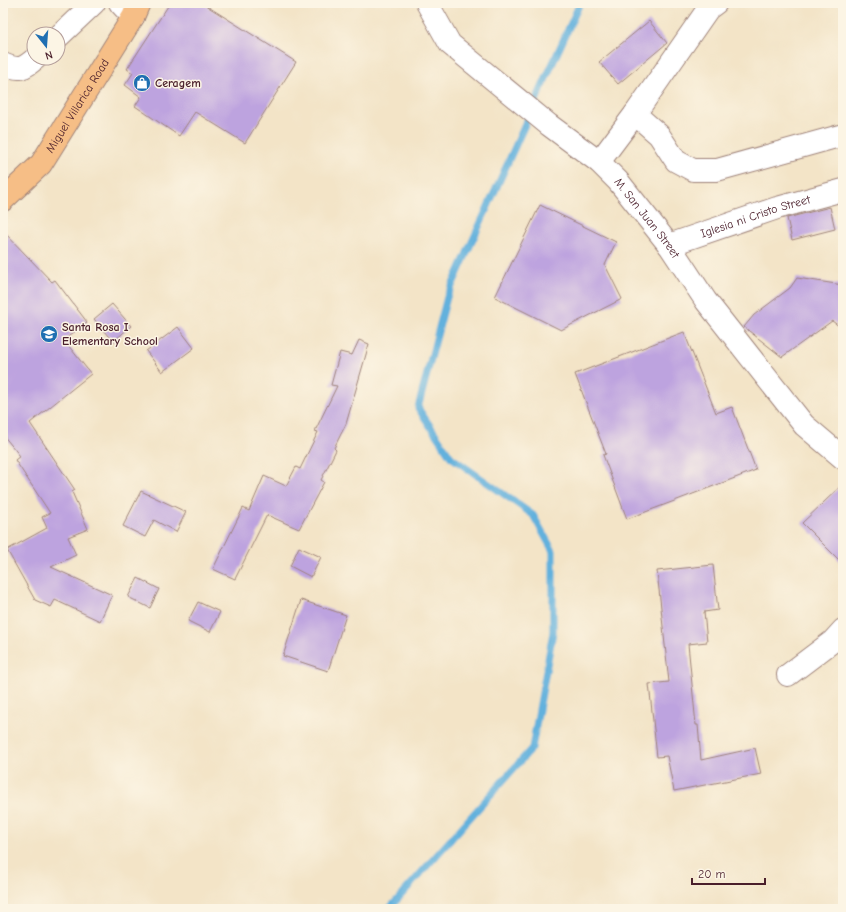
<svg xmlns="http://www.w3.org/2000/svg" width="846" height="912" font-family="'Comic Neue',sans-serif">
  <rect width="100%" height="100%" fill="#fcf5e5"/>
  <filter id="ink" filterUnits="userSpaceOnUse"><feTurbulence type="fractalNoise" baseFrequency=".025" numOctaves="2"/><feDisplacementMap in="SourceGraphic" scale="8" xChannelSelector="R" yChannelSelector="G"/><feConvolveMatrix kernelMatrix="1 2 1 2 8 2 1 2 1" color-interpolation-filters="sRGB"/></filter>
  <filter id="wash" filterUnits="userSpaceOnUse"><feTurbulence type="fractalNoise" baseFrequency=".012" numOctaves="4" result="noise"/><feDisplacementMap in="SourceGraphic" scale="16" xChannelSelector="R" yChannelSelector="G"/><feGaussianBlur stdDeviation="0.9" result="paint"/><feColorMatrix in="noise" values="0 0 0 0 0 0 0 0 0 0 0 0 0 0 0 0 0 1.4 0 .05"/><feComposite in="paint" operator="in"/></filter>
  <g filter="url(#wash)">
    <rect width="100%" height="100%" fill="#f3e4c7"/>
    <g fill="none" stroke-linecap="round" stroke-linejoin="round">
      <path stroke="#62b1dd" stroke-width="7" d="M389,909L532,748L553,632V551L533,515L451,457L418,408L447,297L580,3"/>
    </g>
    <g id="blocks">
      <path fill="#bda3df" d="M170,3H202L296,62L245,143L195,112L179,136L135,106L141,97L125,85L133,73L127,69Z
        M649,21L667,43L618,84L599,62Z
        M540,205L616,242L605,265L622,299L561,330L495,297Z
        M830,207L835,229L792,240L787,218Z
        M3,231L52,282L55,280L87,322L64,340L91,374L30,423L75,490L72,492L88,529L68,537L76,555L51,567L112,595L100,621L55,600L51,607L35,600L7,550L47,528L42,517L50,513L15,460L20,456L3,435Z
        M797,278L843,285V329L832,321L782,357L744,327L754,315L790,288Z
        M112,304L131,326L113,342L94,319Z
        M178,327L194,348L162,372L146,351Z
        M684,332L716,413L732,407L756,470L627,519L603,455L606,454L575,374Z
        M359,340L369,344L346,424L334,448L336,450L321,480L324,482L299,529L267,515L235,579L213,569L243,508L249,511L264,476L286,486L296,467L300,469L318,432L315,431L337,386L331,385L340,352L352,355Z
        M843,484V564L802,523Z
        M141,491L186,512L176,532L154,520L145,537L123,526Z
        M299,547L321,557L311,577L290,566Z
        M713,565L718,610L704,612L707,642L688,644L696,725H698L701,760L755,748L761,774L674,791L667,756L657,757L649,684L669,682L657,571Z
        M138,578L159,589L150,608L128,597Z
        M301,600L346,615L328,671L283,656Z
        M198,602L220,612L210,632L188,621Z"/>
    </g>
  </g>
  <g filter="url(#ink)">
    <use href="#blocks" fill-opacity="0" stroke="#9e8279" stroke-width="1"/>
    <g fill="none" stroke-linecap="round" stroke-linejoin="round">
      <defs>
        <g id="minor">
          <path d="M120,3L133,17"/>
          <path id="s1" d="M427,3L450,44L549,125L599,162L618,181L669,245L706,301L804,425L843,458"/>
          <path d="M58,37L94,3"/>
          <path d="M3,64C20,71 23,69 36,58"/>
          <path d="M635,114L708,9L716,3"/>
          <path d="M599,162L635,114L659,135L676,161L693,170H717L843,135"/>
          <path id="s2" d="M669,245L777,208L843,190"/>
          <path d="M788,675L833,641L843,630"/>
        </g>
        <g id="major">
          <path id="s3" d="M3,200L41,164L133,17L139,3"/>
        </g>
      </defs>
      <use href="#minor" stroke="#9e8279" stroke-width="24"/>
      <use href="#major" stroke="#9e8279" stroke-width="24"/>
      <use href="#minor" stroke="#fff" stroke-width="22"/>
      <use href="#major" stroke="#f6be86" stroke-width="22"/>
    </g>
  </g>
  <defs>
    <symbol id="shop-disc" viewBox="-11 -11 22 22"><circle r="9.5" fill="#1f6fb2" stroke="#fcf5e5"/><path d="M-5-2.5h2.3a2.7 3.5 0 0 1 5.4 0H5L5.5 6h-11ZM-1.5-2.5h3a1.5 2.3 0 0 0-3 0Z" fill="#fff"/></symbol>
    <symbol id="school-disc" viewBox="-11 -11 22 22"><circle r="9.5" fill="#1f6fb2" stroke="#fcf5e5"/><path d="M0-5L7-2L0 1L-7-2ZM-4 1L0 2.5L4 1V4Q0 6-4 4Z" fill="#fff"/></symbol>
  </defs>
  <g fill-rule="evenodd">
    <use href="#shop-disc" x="132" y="73" width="20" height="20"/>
    <use href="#school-disc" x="39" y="324" width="20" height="20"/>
  </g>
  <g text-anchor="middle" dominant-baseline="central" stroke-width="3" stroke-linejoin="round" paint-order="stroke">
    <g font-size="12" font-weight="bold" fill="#4a1f2b" stroke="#fcf5e5" text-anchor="start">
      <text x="155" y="83">Ceragem</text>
      <text x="62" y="327">Santa Rosa I<tspan x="62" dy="14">Elementary School</tspan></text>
    </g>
    <g font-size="12" fill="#4a1f2b" stroke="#fcf5e5">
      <text stroke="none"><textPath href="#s3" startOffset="121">Miguel Villarica Road</textPath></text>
      <text stroke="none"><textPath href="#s2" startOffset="91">Iglesia ni Cristo Street</textPath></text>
      <text stroke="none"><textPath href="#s1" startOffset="311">M. San Juan Street</textPath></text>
    </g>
  </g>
  <rect width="846" height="912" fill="none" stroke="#fcf5e5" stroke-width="16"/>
  <g transform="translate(46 46) rotate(163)"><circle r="19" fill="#fcf5e5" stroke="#b59f9b"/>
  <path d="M0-3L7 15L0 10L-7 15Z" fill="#1f6fb2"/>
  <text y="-6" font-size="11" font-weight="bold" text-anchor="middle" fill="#4a1f2b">N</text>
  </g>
  <path d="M692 878v6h73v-6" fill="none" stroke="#4a1f2b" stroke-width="2"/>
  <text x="698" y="878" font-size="12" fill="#4a1f2b" stroke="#fcf5e5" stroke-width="3" paint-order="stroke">20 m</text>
</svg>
